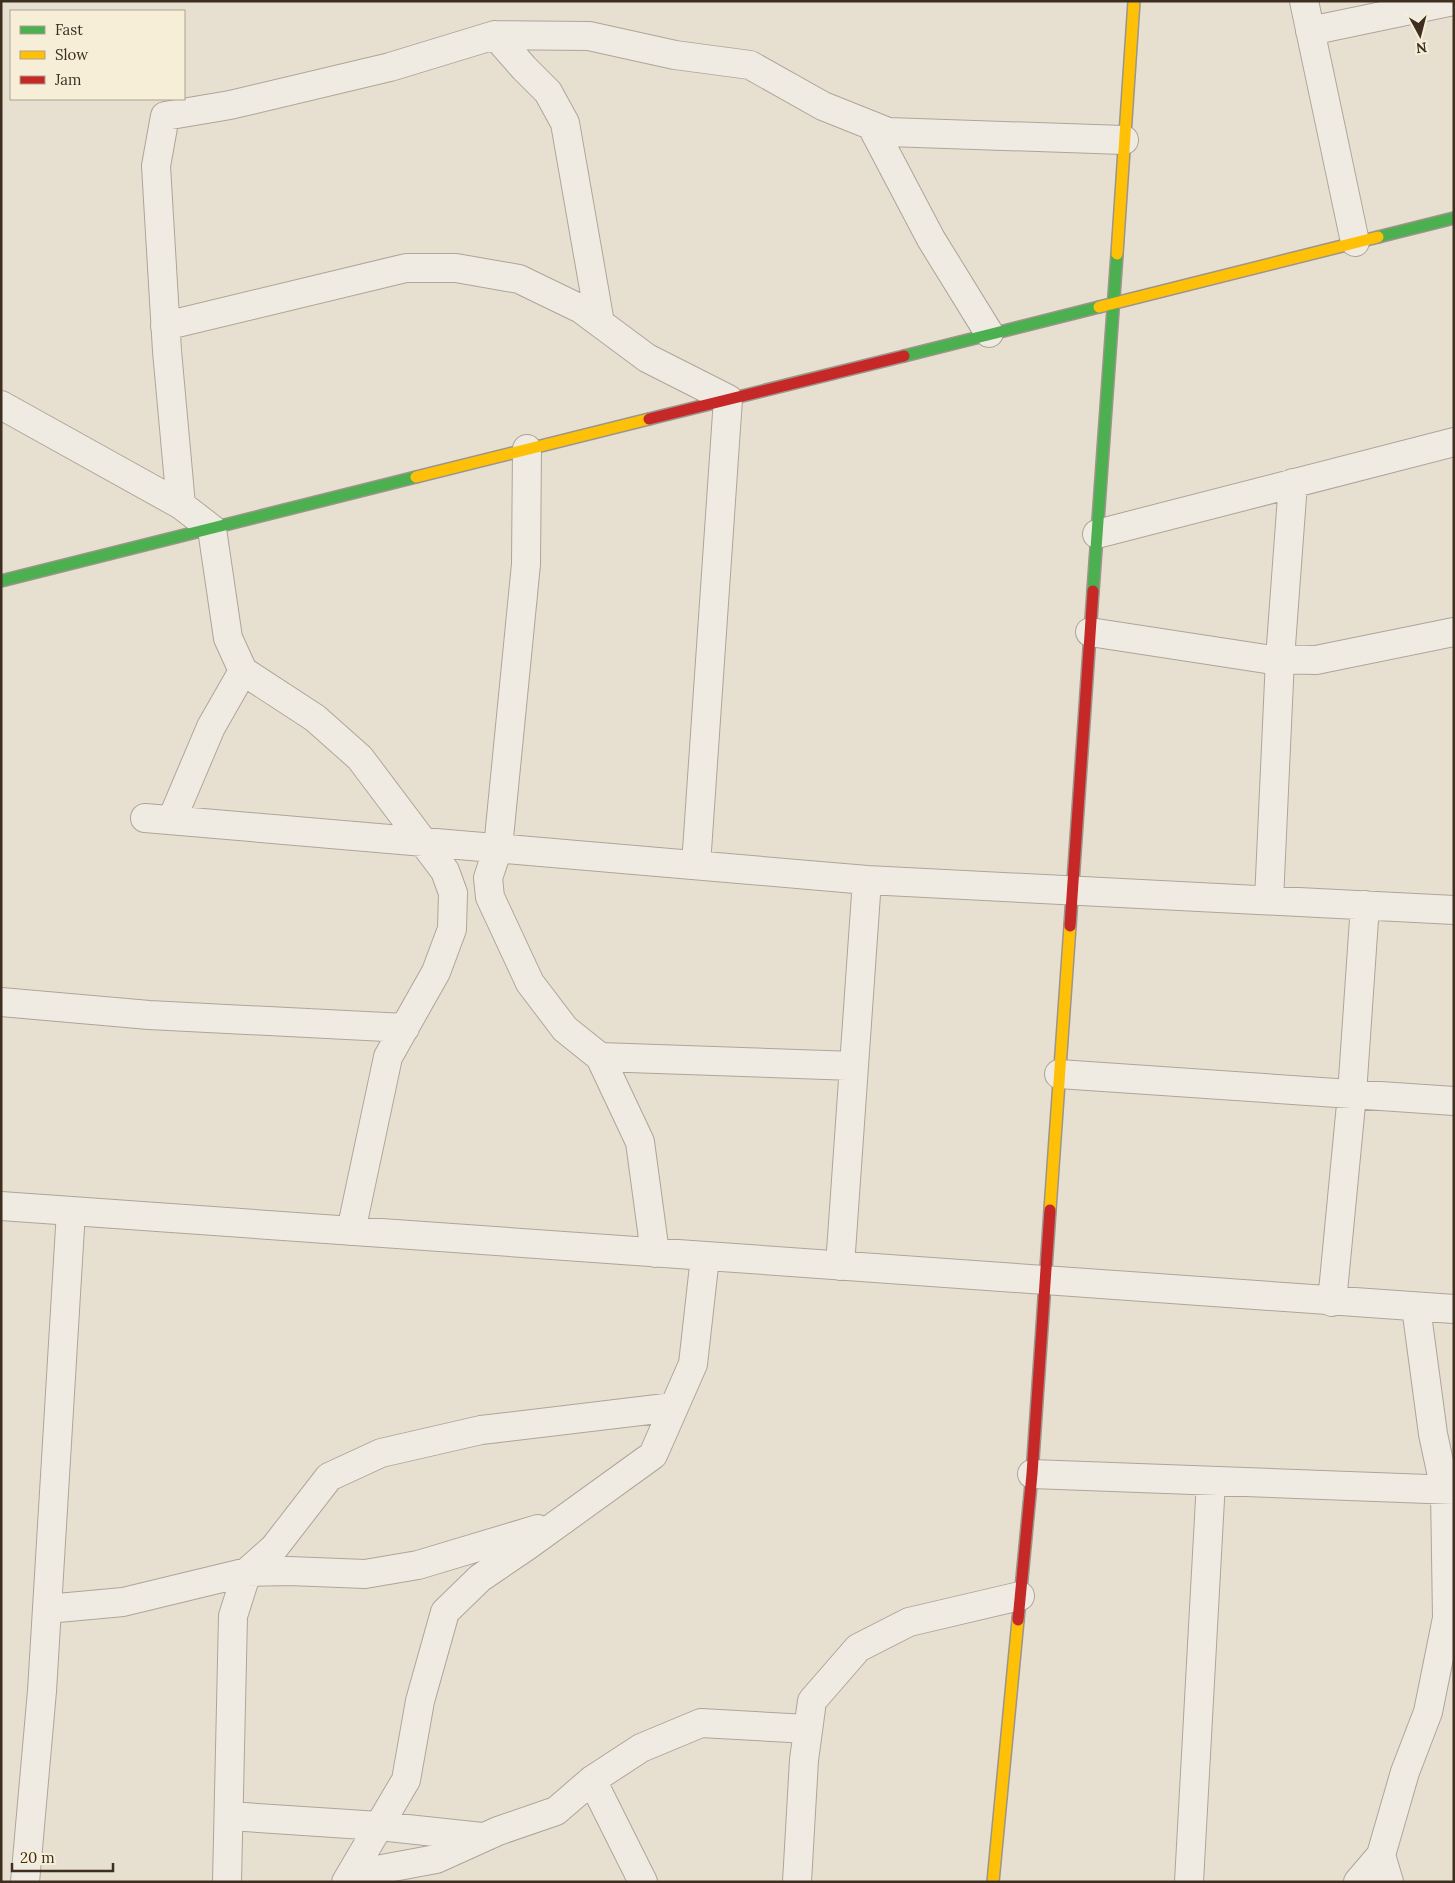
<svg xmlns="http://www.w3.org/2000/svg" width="1455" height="1883" font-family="Lora,serif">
  <rect width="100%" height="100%" fill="#e7e0d1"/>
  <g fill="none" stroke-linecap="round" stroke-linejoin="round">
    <defs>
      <path id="street" d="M1304,1L1355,242
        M1310,31L1454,1
        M495,35L524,68L548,92L565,123L600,323
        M871,125L931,239L989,333
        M165,326L406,268H456L519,279L581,309L647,358L728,399L696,865
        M1,405L181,505L212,529L228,638L243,671L211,727L172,819
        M527,449L526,564L498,848L488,878L490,897L530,983L565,1029L600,1057L854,1066
        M181,505L167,351L156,166L165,116L230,105L390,67L495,35L589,36L675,55L750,65L823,106L888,132L1124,140
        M1097,534L1454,442
        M1090,632L1266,659L1316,660L1454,632
        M243,671L315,718L360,758L445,871L453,893L452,929L436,972L388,1057L351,1231
        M145,818L867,880L1454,910
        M1269,900L1280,659L1293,483
        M1,1002L149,1015L405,1028
        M600,1057L640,1142L655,1253
        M1059,1074L1454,1101
        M1,1206L1454,1309
        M840,1266L867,880
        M1332,1302L1352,1094L1365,905
        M1032,1474L1454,1490
        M47,1609L123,1602L247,1572L289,1571L365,1574L418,1565L538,1529
        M592,1780L643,1882
        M229,1816L379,1826L482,1837
        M1381,1855L1389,1882
        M25,1882L42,1691L71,1211
        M227,1882L233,1616L247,1572L274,1548L329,1477L381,1453L481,1430L674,1407
        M346,1882L406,1780L420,1701L445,1612L480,1578L527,1546L653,1455L693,1364L705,1257
        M347,1882L366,1872L436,1859L498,1831L556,1811L592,1780L641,1748L701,1723L808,1729
        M797,1882L804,1760L812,1701L858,1648L909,1622L1020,1596
        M1189,1882L1211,1481
        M1358,1882L1381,1855L1405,1772L1428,1712L1447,1618L1445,1490L1433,1434L1416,1307"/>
      <path id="fast" d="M1378,237L1454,218
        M904,356L1099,307
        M1,581L416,477
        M1093,591L1117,254"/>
      <path id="slow" d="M1117,254L1134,1
        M1099,307L1378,237
        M416,477L649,419
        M1050,1210L1070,926
        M993,1882L1018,1620"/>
      <path id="jam" d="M649,419L904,356
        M1070,926L1093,591
        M1018,1620L1032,1474L1050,1210"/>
    </defs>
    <use href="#street" stroke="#ada599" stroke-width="30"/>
    <use href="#fast" stroke="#9c958a" stroke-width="14"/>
    <use href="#slow" stroke="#9c958a" stroke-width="14"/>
    <use href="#jam" stroke="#9c958a" stroke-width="14"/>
    <use href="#street" stroke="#efebe3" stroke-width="28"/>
    <use href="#fast" stroke="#4caf50" stroke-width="11"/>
    <use href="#slow" stroke="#ffc107" stroke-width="11"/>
    <use href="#jam" stroke="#c62828" stroke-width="11"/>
  </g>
  <rect width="1455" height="1883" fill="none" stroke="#3d2e20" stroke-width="5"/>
  <rect x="10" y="10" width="175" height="90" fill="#f7eed8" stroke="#ada18e"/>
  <rect x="20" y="26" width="25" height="8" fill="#4caf50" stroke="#ada18e"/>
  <text x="55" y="35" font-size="15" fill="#3d2e20">Fast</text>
  <rect x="20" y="51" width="25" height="8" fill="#ffc107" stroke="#ada18e"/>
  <text x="55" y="60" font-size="15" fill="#3d2e20">Slow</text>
  <rect x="20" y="76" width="25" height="8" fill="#c62828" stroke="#ada18e"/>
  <text x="55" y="85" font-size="15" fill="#3d2e20">Jam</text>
  <g transform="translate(1420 35) rotate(173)" stroke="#f7eed8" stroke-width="4" paint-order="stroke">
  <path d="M0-4L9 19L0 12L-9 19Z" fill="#3d2e20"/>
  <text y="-8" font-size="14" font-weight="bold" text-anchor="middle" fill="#3d2e20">N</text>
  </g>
  <path d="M12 1863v8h101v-8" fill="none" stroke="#3d2e20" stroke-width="2.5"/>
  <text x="20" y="1863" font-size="15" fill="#3d2e20" stroke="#f7eed8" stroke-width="4" paint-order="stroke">20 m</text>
</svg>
